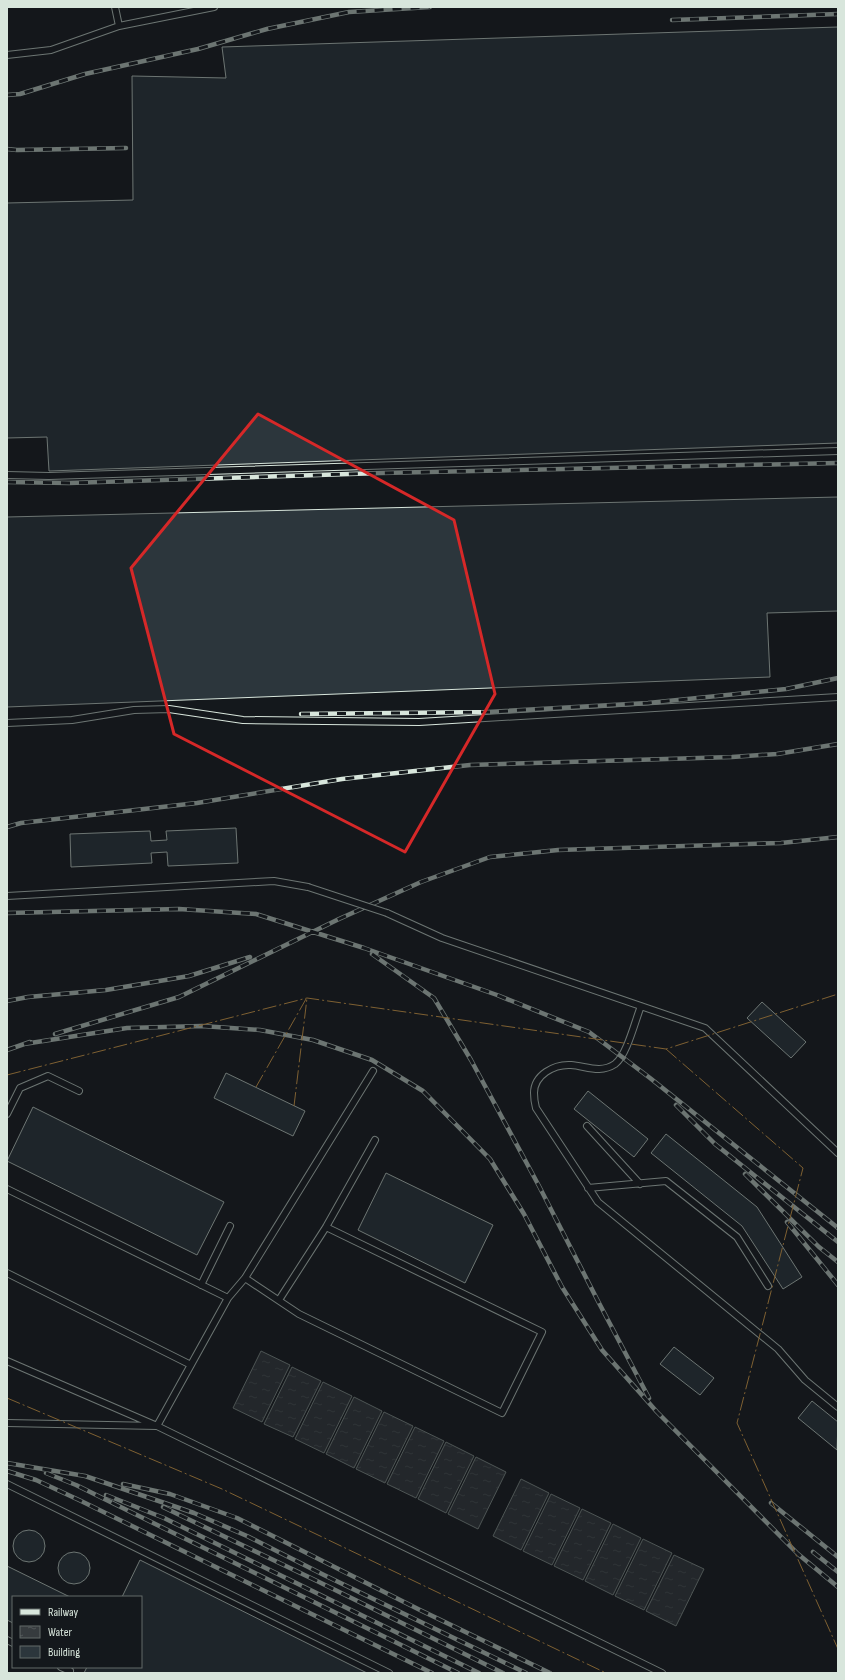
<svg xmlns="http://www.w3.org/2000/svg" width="845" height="1680" font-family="'Sofia Sans Condensed',sans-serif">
  <defs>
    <pattern id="water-ripples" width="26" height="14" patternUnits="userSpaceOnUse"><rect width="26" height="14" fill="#363b3e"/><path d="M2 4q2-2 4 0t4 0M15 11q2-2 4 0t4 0" fill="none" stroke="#525759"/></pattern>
  </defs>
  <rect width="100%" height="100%" fill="#14181c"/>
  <path fill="url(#water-ripples)" stroke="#939e99" d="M261,1351L290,1365L262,1422L233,1408Z
    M292,1367L321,1381L293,1437L264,1424Z
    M323,1382L352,1396L324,1453L295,1439Z
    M354,1397L382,1411L354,1468L326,1454Z
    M384,1412L413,1426L385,1483L356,1469Z
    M415,1427L444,1441L416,1498L387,1484Z
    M446,1442L474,1456L446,1513L418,1499Z
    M476,1457L506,1472L478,1529L448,1514Z
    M521,1479L549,1493L521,1550L493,1536Z
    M551,1494L580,1508L552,1565L523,1551Z
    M582,1509L611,1523L583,1580L554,1566Z
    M613,1524L641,1538L613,1595L585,1581Z
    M643,1539L672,1553L644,1610L615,1596Z
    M674,1555L704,1569L676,1626L646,1611Z"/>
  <path fill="#2c363c" stroke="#d8e6dc" d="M838,27V443L49,471L47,437L7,438V203L133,200L132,76L226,78L222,47Z
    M838,497V611L767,613L770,677L7,707V517Z
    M236,828L238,863L168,866L167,852L151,853L152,863L71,867L70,834L150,831L151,841L167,840L166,831Z
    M762,1002L806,1042L791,1058L747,1018Z
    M226,1073L305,1111L293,1136L214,1098Z
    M588,1091L648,1139L634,1157L574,1109Z
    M33,1107L224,1202L197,1255L7,1161Z
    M666,1134L757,1207L802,1277L783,1289L742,1226L651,1153Z
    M386,1173L493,1225L465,1283L358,1230Z
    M674,1347L714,1378L700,1395L660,1364Z
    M812,1401L838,1422L837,1450L798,1418Z
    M13 1546a16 16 0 1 1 32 0a16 16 0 1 1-32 0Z
    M58 1568a16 16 0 1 1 32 0a16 16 0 1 1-32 0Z
    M140,1560L367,1673H84L87,1667H141V1597H122Z
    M7,1566L70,1597H13V1623L7,1620Z"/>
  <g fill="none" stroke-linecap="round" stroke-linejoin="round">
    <defs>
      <path id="lane" d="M115,7L119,26
        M7,55L51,50L119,26L214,7
        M7,475L49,476L838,451
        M7,723L72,720L134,710L169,709L243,720L419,722L838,697
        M7,896L274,881L308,887
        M387,913L442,938L705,1028L838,1153
        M641,1006C635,1021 627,1055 615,1064C600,1074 586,1066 571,1065C554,1064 534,1075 534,1093C534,1098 535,1104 536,1108L598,1202L778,1349L805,1380L838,1407
        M7,1114L20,1088L48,1076L79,1091
        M587,1126L640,1184
        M588,1188L666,1181L737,1237L768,1286
        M7,1189L228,1298
        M7,1273L191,1365
        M245,1278L299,1314L502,1413L542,1332L326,1227
        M201,1285L230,1226
        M279,1300L326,1227L375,1140
        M7,1361L157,1426L662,1673
        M7,1423L157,1426L228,1298L245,1278L373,1071
        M7,1484L389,1673
        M7,1640L13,1643
        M61,1667L70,1671"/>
    </defs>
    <use href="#lane" stroke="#d8e6dc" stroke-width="8"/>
    <use href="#lane" stroke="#14181c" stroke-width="6"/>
    <defs>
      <path id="rail" d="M672,20L838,14
        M7,95L20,94L85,74L198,49L267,29L349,12L430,7
        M7,149L17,150L126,148
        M7,482L69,483L381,473L838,463
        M301,714L488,712L648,703L786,689L838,678
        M7,827L21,823L197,803L342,779L470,765L732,757L777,754L838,744
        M7,913L179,909L256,914L364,948L497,995L589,1032L650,1078L838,1228
        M372,954L434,998L471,1060L539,1186L599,1303L649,1398
        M7,1001L28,997L106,990L189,976L250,957
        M55,1034L179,997L339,919L421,882L490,857L558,850L781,843L838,837
        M24,1044L127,1028L202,1026L260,1030L313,1040L372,1060L423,1091L490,1159L524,1214L562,1287L602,1350L657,1412L798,1554L838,1587
        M7,1050L30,1042
        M676,1105L715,1144L838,1242
        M745,1174L819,1247L838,1262
        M787,1222L838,1285
        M7,1463L85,1476L194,1513L247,1536L324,1575L526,1673
        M7,1471L36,1480L79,1500L432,1673
        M46,1473L76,1485L458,1673
        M123,1484L170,1494L237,1518L420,1610L550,1673
        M106,1495L164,1518L479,1673
        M771,1503L838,1557
        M163,1507L317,1581L503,1673
        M813,1552L838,1572"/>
    </defs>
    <use href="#rail" stroke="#d8e6dc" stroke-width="4.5"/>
    <use href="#rail" stroke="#14181c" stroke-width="3" stroke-dasharray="9" stroke-linecap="butt"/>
    <defs>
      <path id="lane-bridge" d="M308,887L387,913"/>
    </defs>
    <use href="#lane-bridge" stroke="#d8e6dc" stroke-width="8" stroke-linecap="butt"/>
    <use href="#lane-bridge" stroke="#14181c" stroke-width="6"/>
    <path stroke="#ffb74d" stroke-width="1" stroke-dasharray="14 3 2 3" stroke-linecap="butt" d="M666,1049L803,1168L737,1423L838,1649
      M7,1075L307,998L666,1049L838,994
      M256,1087L306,999
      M294,1106L307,998
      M7,1398L222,1489L606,1673"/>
  </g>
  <path d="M0 0H845V1680H0ZM258,414L454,520L495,694L405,852L174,734L131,568Z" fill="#14181c" fill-opacity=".55" fill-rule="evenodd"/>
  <path fill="none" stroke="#d62828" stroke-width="3" stroke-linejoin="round" d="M258,414L454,520L495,694L405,852L174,734L131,568Z"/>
  <rect width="845" height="1680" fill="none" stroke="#d8e6dc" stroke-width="16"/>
  <rect x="12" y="1596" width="130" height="72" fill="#14181c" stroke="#626a69"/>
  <rect x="20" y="1609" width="20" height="6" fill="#d8e6dc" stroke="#626a69"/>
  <text x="48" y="1616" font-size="12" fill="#d8e6dc">Railway</text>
  <rect x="20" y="1626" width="20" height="12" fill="url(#water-ripples)" stroke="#626a69"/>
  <text x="48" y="1636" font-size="12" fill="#d8e6dc">Water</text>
  <rect x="20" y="1646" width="20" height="12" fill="#2c363c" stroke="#626a69"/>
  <text x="48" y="1656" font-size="12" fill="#d8e6dc">Building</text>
</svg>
